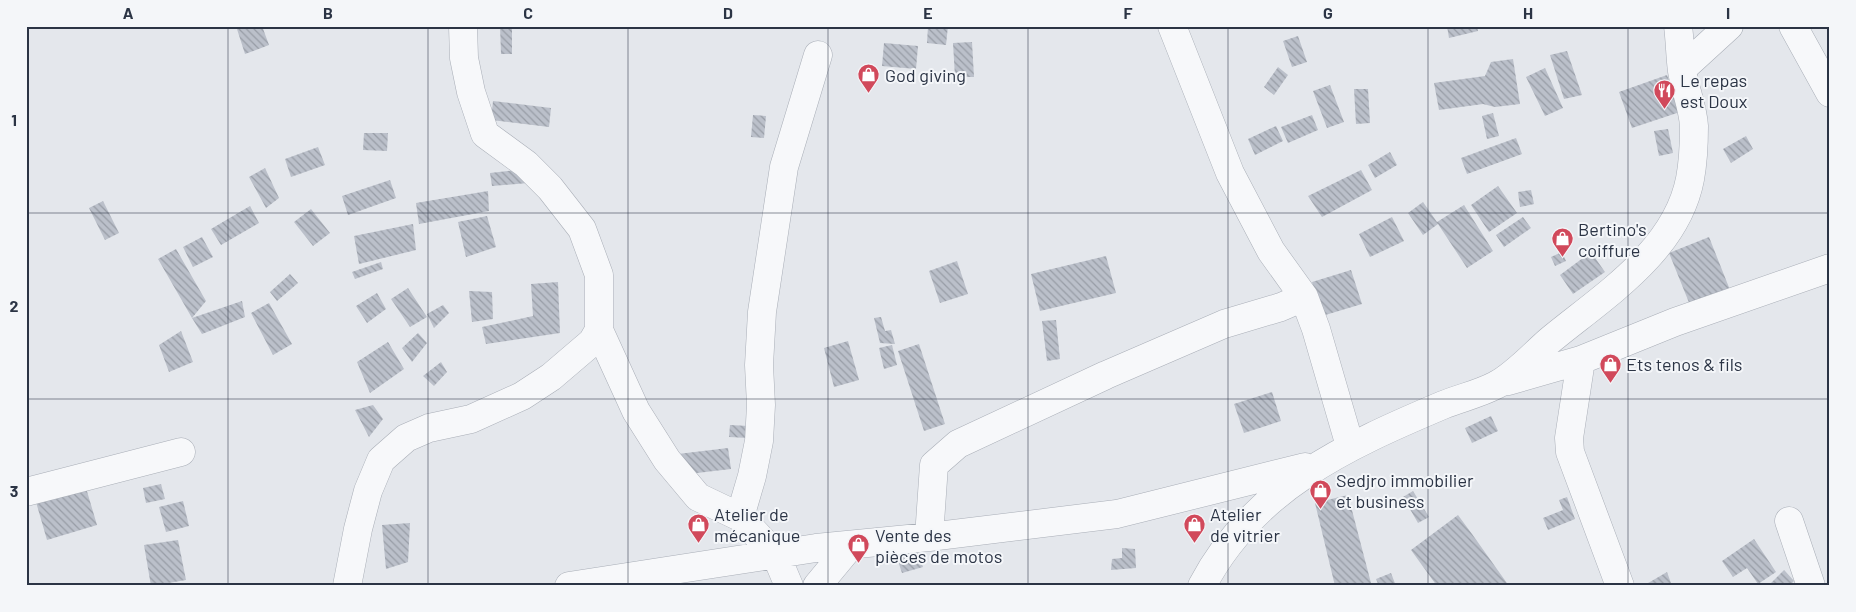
<svg xmlns="http://www.w3.org/2000/svg" width="1856" height="612" font-family="Barlow,sans-serif">
  <defs>
    <pattern id="building-back-hatch" width="6" height="6" patternUnits="userSpaceOnUse" patternTransform="scale(1.25)"><rect width="6" height="6" fill="#bbc0ca"/><path d="M-1 5l2 2M0 0l6 6M5-1l2 2" fill="none" stroke="#989da6"/></pattern>
  </defs>
  <rect width="100%" height="100%" fill="#e4e7ec"/>
  <path fill="url(#building-back-hatch)" d="M236,26H262L269,45L245,54Z
    M500,26H512V54H501Z
    M928,26H948L946,45L927,43Z
    M1447,26H1477L1478,31L1449,38Z
    M1298,36L1307,62L1292,67L1283,41Z
    M972,42L974,77H955L953,43Z
    M884,43L918,46L916,69L882,66Z
    M1567,51L1582,95L1564,99L1550,55Z
    M1513,59L1520,104L1495,107L1483,104L1439,110L1434,83L1485,76L1491,62Z
    M1278,67L1288,75L1274,95L1264,87Z
    M1545,68L1563,108L1545,116L1526,77Z
    M1667,75L1680,112L1632,128L1619,92Z
    M1330,85L1344,122L1327,128L1313,91Z
    M1354,89H1368L1370,123L1356,124Z
    M493,101L551,108L549,127L491,120Z
    M1493,113L1499,136L1487,139L1482,116Z
    M753,115L766,116L764,138L751,137Z
    M1312,115L1318,130L1288,143L1281,127Z
    M1276,126L1283,141L1255,155L1248,139Z
    M1668,129L1673,153L1659,156L1654,131Z
    M364,133H388L387,151L363,150Z
    M1746,136L1753,149L1731,163L1723,149Z
    M1516,138L1522,154L1467,174L1461,158Z
    M318,147L325,165L291,177L285,159Z
    M1390,152L1397,165L1375,178L1368,165Z
    M265,168L279,198L266,208L249,177Z
    M526,169L528,183L492,186L490,173Z
    M1361,170L1372,190L1322,217L1308,196Z
    M390,180L396,198L348,215L342,196Z
    M1498,186L1517,213L1489,232L1471,205Z
    M1531,190L1534,204L1520,207L1518,192Z
    M488,191L489,211L419,224L416,203Z
    M103,201L119,233L105,240L89,208Z
    M1423,202L1437,222L1464,205L1493,251L1467,268L1438,224L1423,235L1408,213Z
    M250,206L259,223L221,245L211,229Z
    M311,209L330,233L313,246L294,222Z
    M487,216L496,247L466,257L458,222Z
    M1392,217L1404,241L1370,257L1359,234Z
    M1523,217L1531,228L1504,247L1496,235Z
    M413,224L416,250L359,264L354,236Z
    M202,237L213,257L193,267L183,247Z
    M1709,237L1732,295L1692,310L1669,253Z
    M176,249L206,301L192,318L242,301L245,317L202,334L192,318L158,259Z
    M1562,252L1566,261L1555,266L1551,257Z
    M1591,252L1605,272L1573,294L1560,275Z
    M1106,256L1116,293L1040,311L1031,274Z
    M957,261L968,294L940,303L929,271Z
    M381,262L383,269L355,279L352,272Z
    M1351,270L1362,304L1322,316L1312,282Z
    M290,274L298,283L277,301L270,292Z
    M558,282L560,333L486,344L482,327L533,316L531,284Z
    M408,288L427,317L410,327L391,299Z
    M469,291L492,292L493,319L472,322Z
    M377,293L386,309L367,323L356,306Z
    M269,303L292,344L273,355L251,313Z
    M443,305L449,313L434,328L427,314Z
    M881,317L885,331L891,330L895,344L880,343L874,318Z
    M1056,320L1060,359L1047,361L1042,321Z
    M181,331L193,362L169,372L159,345Z
    M418,333L427,343L412,362L402,348Z
    M848,341L859,380L834,387L824,348Z
    M388,342L404,369L370,393L357,362Z
    M919,344L945,424L924,431L898,351Z
    M892,345L897,365L884,369L879,348Z
    M441,362L447,372L434,386L423,376Z
    M1272,392L1281,421L1244,433L1234,404Z
    M373,405L383,419L369,437L355,410Z
    M1491,416L1498,431L1472,443L1465,428Z
    M730,425L749,426L748,438L729,437Z
    M728,448L731,469L680,475L678,454Z
    M161,484L165,499L146,503L143,488Z
    M86,488L97,525L47,540L36,502Z
    M1413,491L1429,517L1418,523L1403,497Z
    M1348,495L1371,583L1360,586H1335L1315,503Z
    M1567,497L1575,519L1548,530L1543,518L1563,510L1559,500Z
    M183,501L189,526L166,532L159,507Z
    M1458,515L1472,534L1509,586H1437L1411,550Z
    M410,523L408,562L386,569L382,525Z
    M1754,539L1776,572L1758,584L1747,568L1733,577L1722,561Z
    M178,540L186,580L151,586L144,545Z
    M1122,548L1135,549L1136,568L1111,570L1112,559L1122,558Z
    M918,552L923,567L902,573L897,558Z
    M1784,570L1794,581L1789,586H1768Z
    M1667,572L1672,586H1643Z
    M1391,573L1396,586H1379L1376,579Z"/>
  <g fill="none" stroke-linecap="round" stroke-linejoin="round">
    <defs>
      <path id="minor" d="M1172,26L1230,173L1271,251L1304,297L1316,329L1350,446
        M1793,26L1830,93
        M1682,69L1729,26
        M599,330L636,411L667,460L698,497L740,517L776,555L789,586
        M1581,360L1569,438L1570,452L1620,586
        M1508,381L1581,360L1675,322L1830,268
        M26,492L181,452
        M740,517L752,476L759,441L761,405L759,365L762,312L784,167L818,55
        M1789,521L1811,586
        M929,537L934,465L958,444L1106,375L1224,324L1281,307L1304,297
        M347,586L358,529L368,491L381,460L406,438L429,428L471,419L522,396L551,377L592,342L599,330V275L582,229L550,188L526,164L485,134L471,92L464,58L463,26
        M569,586L816,548L929,537L1117,514L1305,467
        M817,586L851,545
        M1202,586C1253,488 1346,446 1443,405C1460,398 1479,394 1496,385C1514,376 1534,354 1549,341C1602,297 1676,252 1690,179C1693,163 1694,143 1694,126C1693,108 1685,89 1682,71C1680,56 1680,41 1678,26"/>
    </defs>
    <use href="#minor" stroke="#a9aeb7" stroke-width="29"/>
    <use href="#minor" stroke="#f7f8fa" stroke-width="28"/>
  </g>
  <path fill="none" stroke="#2b3445" stroke-width="1" stroke-opacity="0.55" d="M228,26V586M428,26V586M628,26V586M828,26V586M1028,26V586M1228,26V586M1428,26V586M1628,26V586M26,213H1830M26,399H1830"/>
  <defs>
    <symbol id="shop-pin" viewBox="-11 -11 22 30"><path d="M0 17L-7.5 6A9.5 9.5 0 1 1 7.5 6Z" fill="#d1495b" stroke="#f4f6f9"/><path d="M-5-2.5h2.3a2.7 3.5 0 0 1 5.4 0H5L5.5 6h-11ZM-1.5-2.5h3a1.5 2.3 0 0 0-3 0Z" fill="#fff"/></symbol>
    <symbol id="restaurant-pin" viewBox="-11 -11 22 30"><path d="M0 17L-7.5 6A9.5 9.5 0 1 1 7.5 6Z" fill="#d1495b" stroke="#f4f6f9"/><path d="M-5-6h1v4h1v-4h1v4h1v-4h1v5L-1.5 .5V6h-2V.5L-5-1ZM5-6V6H3V1.5H1.5Q1.5-4 5-6Z" fill="#fff"/></symbol>
  </defs>
  <g fill-rule="evenodd">
    <use href="#shop-pin" x="856" y="62" width="25" height="34"/>
    <use href="#restaurant-pin" x="1652" y="78" width="25" height="34"/>
    <use href="#shop-pin" x="1550" y="226" width="25" height="34"/>
    <use href="#shop-pin" x="1598" y="352" width="25" height="34"/>
    <use href="#shop-pin" x="1308" y="478" width="25" height="34"/>
    <use href="#shop-pin" x="686" y="512" width="25" height="34"/>
    <use href="#shop-pin" x="1182" y="512" width="25" height="34"/>
    <use href="#shop-pin" x="846" y="532" width="25" height="34"/>
  </g>
  <g text-anchor="middle" dominant-baseline="central" stroke-width="4" stroke-linejoin="round" paint-order="stroke">
    <g font-size="18" fill="#2b3445" stroke="#f4f6f9" text-anchor="start">
      <text x="885" y="75">God giving</text>
      <text x="1680" y="80">Le repas<tspan x="1680" dy="21">est Doux</tspan></text>
      <text x="1578" y="229">Bertino's<tspan x="1578" dy="21">coiffure</tspan></text>
      <text x="1626" y="364">Ets tenos &amp; fils</text>
      <text x="1336" y="480">Sedjro immobilier<tspan x="1336" dy="21">et business</tspan></text>
      <text x="714" y="514">Atelier de<tspan x="714" dy="21">mécanique</tspan></text>
      <text x="1210" y="514">Atelier<tspan x="1210" dy="21">de vitrier</tspan></text>
      <text x="875" y="535">Vente des<tspan x="875" dy="21">pièces de motos</tspan></text>
    </g>
  </g>
  <rect width="1856" height="612" fill="none" stroke="#f4f6f9" stroke-width="55"/>
  <rect x="28" y="28" width="1800" height="556" fill="none" stroke="#2b3445" stroke-width="2"/>
  <g font-size="16" text-anchor="middle" font-weight="bold" fill="#2b3445">
    <text x="128" y="19">A</text>
    <text x="328" y="19">B</text>
    <text x="528" y="19">C</text>
    <text x="728" y="19">D</text>
    <text x="928" y="19">E</text>
    <text x="1128" y="19">F</text>
    <text x="1328" y="19">G</text>
    <text x="1528" y="19">H</text>
    <text x="1728" y="19">I</text>
    <text x="14" y="126">1</text>
    <text x="14" y="312">2</text>
    <text x="14" y="497">3</text>
  </g>
</svg>
